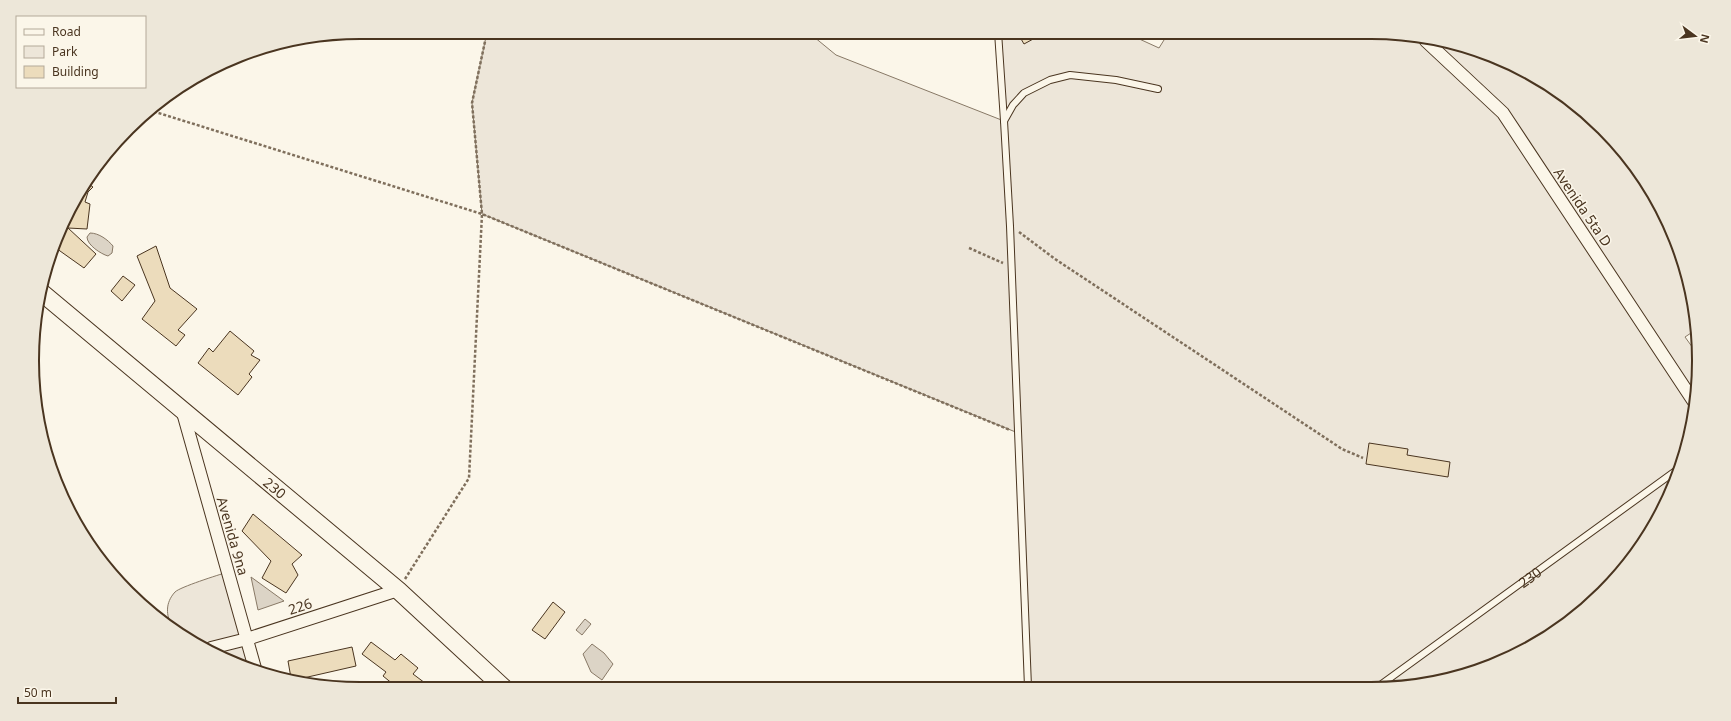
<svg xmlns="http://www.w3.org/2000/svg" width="1731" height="721" font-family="'Noto Sans',sans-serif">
  <rect width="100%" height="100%" fill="#fbf6e9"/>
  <path fill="#ede6d9" stroke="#887966" d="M487,32H808L836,55L1004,121L998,32H1124L1159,48L1169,32H1370L1476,49L1535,76L1587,113L1631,160L1665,215L1688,275L1697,329L1685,337L1698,355L1696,403L1682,466L1644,543L1587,608L1496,664L1414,686L1028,687L1018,433L482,214L472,103Z
    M228,572L255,672L172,627C166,615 165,603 175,592C180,587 218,575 228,572Z"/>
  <path fill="#dcd4c6" stroke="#887966" d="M90,233C99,233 108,240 113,246L112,253L108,256C101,254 87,245 87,237Z
    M251,577L284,601L258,610Z
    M585,619L591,624L582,635L576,630Z
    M592,644L604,653L613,664L602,680L591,672L583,654Z"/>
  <path fill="#ecdcbc" stroke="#4a3520" d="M974,32H989V33L974,34Z
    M1017,32H1046L1024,44Z
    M87,183L93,187L88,192L85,202L90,204L87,229L68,228L96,254L84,268L53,246L76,196Z
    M156,246L170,288L197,309L178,330L185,335L176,346L142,319L155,301L137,256Z
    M123,276L135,285L122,301L111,291Z
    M230,331L254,351L251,355L260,360L249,374L252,377L238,395L198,363L209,348L213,352Z
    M1369,443L1408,449L1407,455L1450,462L1448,477L1366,464Z
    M253,514L302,555L292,564L298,575L286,593L262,578L271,561L242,531Z
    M553,602L565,612L545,639L532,630Z
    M371,642L395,660L401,654L418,668L413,674L433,689H408L404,685L399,689L383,676L386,672L362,654Z
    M352,647L356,666L299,679L291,678L288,661Z
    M439,684L446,689H436Z"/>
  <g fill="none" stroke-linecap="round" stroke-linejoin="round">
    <defs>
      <g id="lane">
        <path d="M998,32L1004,121"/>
        <path id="s1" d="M1379,686L1681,467"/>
        <path d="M1028,687L1010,226L1004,121L1013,105L1024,93L1050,80L1070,75L1116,80L1158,89"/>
      </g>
      <path id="street" d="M1426,41L1503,113L1696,405
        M182,409L256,672
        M211,648L247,639L398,590"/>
      <g id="secondary">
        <path id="s2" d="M41,292L398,590L505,689"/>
      </g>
    </defs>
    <use href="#lane" stroke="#4a3520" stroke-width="8"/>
    <use href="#street" stroke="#4a3520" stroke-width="14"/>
    <use href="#secondary" stroke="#4a3520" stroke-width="19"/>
    <path stroke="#7f6f5c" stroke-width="2.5" stroke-dasharray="3 2" stroke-linecap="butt" d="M149,110L482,214L1010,430
      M1019,232L1055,259L1342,449L1363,458
      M969,248L1003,263
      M405,579L469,478L482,214L472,103L487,32"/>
    <use href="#lane" stroke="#fbf6e9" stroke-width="6"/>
    <use href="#street" stroke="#fbf6e9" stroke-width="12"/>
    <use href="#secondary" stroke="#fbf6e9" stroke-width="17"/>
  </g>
  <g text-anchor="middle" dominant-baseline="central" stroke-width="3" stroke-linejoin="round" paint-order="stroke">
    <g font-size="14" fill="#4a3520" stroke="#fbf6e9">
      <text transform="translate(1583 207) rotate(56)">Avenida 5ta D</text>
      <text stroke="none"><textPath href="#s2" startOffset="305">230</textPath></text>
      <text transform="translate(233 536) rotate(74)">Avenida 9na</text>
      <text stroke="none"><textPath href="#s1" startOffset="186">230</textPath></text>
      <text transform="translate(300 606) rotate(-18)">226</text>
    </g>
  </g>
  <path d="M0 0H1731V721H0ZM360 39H1371A321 321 0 0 1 1692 360V361A321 321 0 0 1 1371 682H360A321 321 0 0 1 39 361V360A321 321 0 0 1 360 39Z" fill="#ede7d9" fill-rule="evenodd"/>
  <path fill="none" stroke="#4a3520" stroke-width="2" d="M360 39H1371A321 321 0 0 1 1692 360V361A321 321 0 0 1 1371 682H360A321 321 0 0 1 39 361V360A321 321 0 0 1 360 39Z"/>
  <rect x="16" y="16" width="130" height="72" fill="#fbf6e9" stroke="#b4a999"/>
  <rect x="24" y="29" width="20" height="6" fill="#fbf6e9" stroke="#b4a999"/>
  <text x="52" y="36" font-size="12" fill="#4a3520">Road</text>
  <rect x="24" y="46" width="20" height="12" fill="#ede6d9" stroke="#b4a999"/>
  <text x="52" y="56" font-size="12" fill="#4a3520">Park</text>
  <rect x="24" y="66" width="20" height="12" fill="#ecdcbc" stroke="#b4a999"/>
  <text x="52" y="76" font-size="12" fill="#4a3520">Building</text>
  <g transform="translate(1695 36) rotate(105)" stroke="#fbf6e9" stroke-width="3" paint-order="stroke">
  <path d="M0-3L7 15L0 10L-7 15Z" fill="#4a3520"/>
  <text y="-6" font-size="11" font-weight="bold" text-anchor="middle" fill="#4a3520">N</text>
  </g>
  <path d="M18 697v6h98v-6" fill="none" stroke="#4a3520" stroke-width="2"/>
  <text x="24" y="697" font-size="12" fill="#4a3520" stroke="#fbf6e9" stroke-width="3" paint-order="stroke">50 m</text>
</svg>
